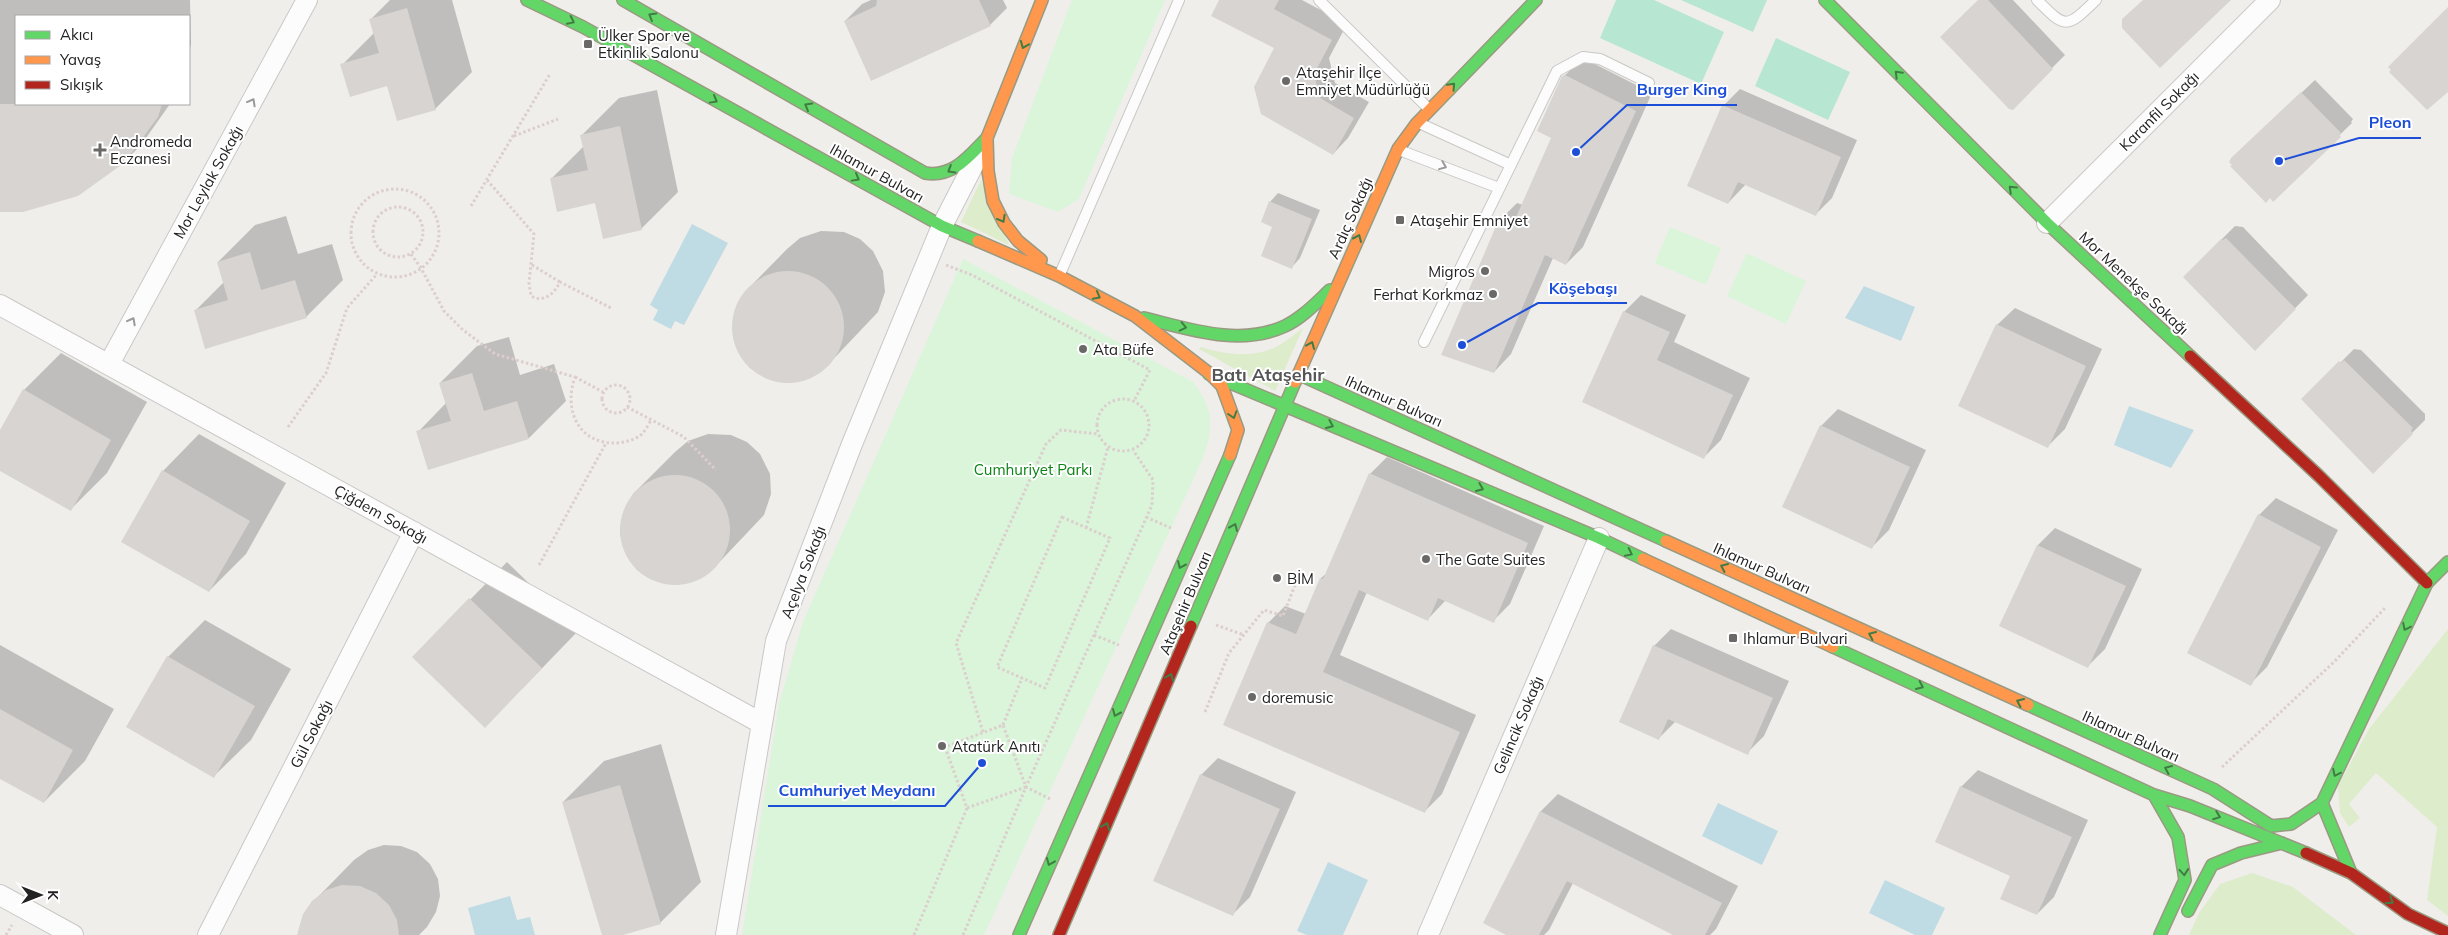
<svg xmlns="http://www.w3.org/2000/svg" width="2448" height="935" font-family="Mulish,sans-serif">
  <rect width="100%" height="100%" fill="#f0eeeb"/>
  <path fill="#ddeccb" d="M981,180L1009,245L961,222Z
    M1303,328L1275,391L1199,349L1201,347C1225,355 1259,359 1281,344C1289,339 1296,333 1303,328Z
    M2448,629V916L2427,900L2437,827L2376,773L2349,804L2360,818L2349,827L2340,813L2338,786L2369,729Z
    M2252,873L2293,887L2356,935H2189L2199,913L2220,884Z"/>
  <path fill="#daf5da" d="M1072,0H1165L1079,199L1058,212L1009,194L1012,158Z
    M1670,227L1721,248L1706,285L1655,263Z
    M1747,253L1806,281L1786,324L1727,296Z
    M963,259L1193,382C1214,409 1214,426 1203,458L984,935H742L779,704L803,622Z"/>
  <path fill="#b7e6d2" d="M1616,0H1654L1724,32L1701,84L1600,38Z
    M1681,0H1767L1753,32Z
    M1776,38L1850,72L1828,120L1755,86Z"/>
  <path fill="#bfdbe3" d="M692,224L728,243L684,325L675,321L671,329L653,320L658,310L650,305Z
    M1864,286L1915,307L1901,341L1845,318Z
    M2129,406L2194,430L2171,468L2114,445Z
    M1718,803L1778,831L1762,865L1702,836Z
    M1328,862L1368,880L1343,935H1307L1297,931Z
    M1885,880L1945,908L1932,935H1915L1869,913Z
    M510,896L517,920L530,917L535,935H475L468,908Z"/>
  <path fill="#0003" d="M0,0H190L191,44L189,52V16H16V104H170L141,145L124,162L0,210Z
    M390,0H452L472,72L435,109L388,85L342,65L374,33L370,20Z
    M871,0H1003L1007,8L990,25L845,21L862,4Z
    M1220,0H1302L1347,24L1329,58L1335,83L1369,102L1348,138L1333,154L1276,47Z
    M1979,0H2013L2065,55L2011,109Z
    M1583,58L1652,93L1583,247L1566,264L1553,258L1511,354L1494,372L1500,220L1517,203L1523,205L1553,137L1563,77Z
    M2315,80L2353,119L2351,122L2352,123L2273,200L2246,145Z
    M1740,89L1857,140L1832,198L1815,215L1746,184L1728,203L1723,106Z
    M657,90L678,192L641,229L551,179L584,146L582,135L619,98Z
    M1278,193L1320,210L1300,258L1292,267L1274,226L1270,202Z
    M286,216L298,254L332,244L343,280L306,317L195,311L224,282L218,262L255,225Z
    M2235,226L2243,227L2308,295L2255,349L2184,277Z
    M821,231L844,232L860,239L873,251L883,271L885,292L878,312L823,370L805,380L786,383L767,378L750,368L739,353L733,332L735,311L746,291L787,249L800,238Z
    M1641,295L1686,315L1674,342L1750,378L1721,440L1704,457L1624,312Z
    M2015,308L2102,349L2065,429L2048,446L1997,325Z
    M509,337L520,375L554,364L566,401L529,438L418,432L446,403L440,383L477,346Z
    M2354,349L2361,350L2425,414V420L2373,472L2303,400Z
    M61,353L147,402L107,473L70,510L0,469V433L24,390Z
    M1838,409L1926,450L1889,530L1872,547L1821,426Z
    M199,434L286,483L246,554L209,591L163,471Z
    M708,434L731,435L747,442L760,454L770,474L771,494L764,515L710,572L692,582L673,584L654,580L637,570L627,556L620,534L623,514L633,494L675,452L688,441Z
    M1387,457L1544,526L1510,604L1493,621L1446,600L1428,619L1367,592L1340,655L1476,715L1442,794L1425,811L1268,623L1285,606L1306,614L1321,578L1327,573L1370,474Z
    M2276,498L2338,530L2267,667L2250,684L2259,515Z
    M2055,528L2142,569L2105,649L2088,666L2038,545Z
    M507,562L578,631L522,689L414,657Z
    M205,620L291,669L251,740L214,776L168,657Z
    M1671,629L1789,681L1764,736L1747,753L1676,721L1658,739L1654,646Z
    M0,645L114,709L85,761L44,802L0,777Z
    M661,744L701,882L660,923L618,935H603L563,802L604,761Z
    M1218,758L1296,792L1250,897L1233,914L1155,880L1201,775Z
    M1978,770L2088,820L2054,897L2037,914L2012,876L1961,787Z
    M1558,794L1738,886L1716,929L1710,935H1676L1573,883L1549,930L1544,935H1509L1485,923L1541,811Z
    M384,845L401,846L417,852L430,864L438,879L440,896L436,912L427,927L419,935H300L313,902L354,860L368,850Z"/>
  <path fill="#d7d4d2" d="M877,0H979L991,26L871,81L844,21L876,6Z
    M1219,0H1279L1274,9L1332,40L1314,74L1320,98L1354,118L1333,155L1261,114L1254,87L1274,48L1211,16Z
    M1978,0H1988L2053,69L2013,110L2009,109L1940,37Z
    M2143,0H2231L2160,68L2122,28V19Z
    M2448,7V92L2427,110L2389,72L2391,70L2388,67Z
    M407,8L436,110L397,121L387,86L350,97L340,64L379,53L369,19Z
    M1565,75L1636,111L1566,265L1545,255L1494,373L1441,355L1499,219L1513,224L1551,138L1537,131L1562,76Z
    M2301,92L2341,133L2339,135L2341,137L2273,202L2270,198L2266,203L2230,166L2232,165L2229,162L2231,158Z
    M0,104H162L158,117L124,163L78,196L23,212H0Z
    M1722,105L1841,157L1816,216L1738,182L1728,204L1687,186Z
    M620,126L642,230L603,239L595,203L557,212L550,178L588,170L580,135Z
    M1269,201L1312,219L1292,269L1261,256L1272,227L1261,222Z
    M2226,238L2296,309L2255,351L2183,277L2221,239L2223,240Z
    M250,252L261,290L295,280L307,318L205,349L194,310L228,300L217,262Z
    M732 327a56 56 0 1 1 112 0a56 56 0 1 1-112 0Z
    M1623,311L1670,332L1657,360L1733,395L1704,459L1582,402Z
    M1996,324L2086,366L2048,448L1958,406Z
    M2344,360L2413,428L2411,430L2413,434L2373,474L2301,399L2339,361L2341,363Z
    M472,373L484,411L517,401L529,439L428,470L416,431L451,421L439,383Z
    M23,389L111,440L71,511L0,471V430Z
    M1820,425L1910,467L1872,549L1782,507Z
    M162,470L250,521L209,592L121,542Z
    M1369,473L1528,543L1494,623L1438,598L1428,621L1359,590L1323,672L1460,732L1425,813L1223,725L1267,622L1296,634L1320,578L1323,579Z
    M620 530a55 55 0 1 1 110 0a55 55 0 1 1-110 0Z
    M2258,514L2321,547L2251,686L2187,653Z
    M2037,545L2126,586L2088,668L1999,626Z
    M469,598L542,668L485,728L412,657Z
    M1653,645L1773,698L1748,755L1668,719L1659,740L1619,722Z
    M167,656L255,706L214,778L126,727Z
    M0,709L73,750L44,803L0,779Z
    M1200,774L1280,809L1233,916L1153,881Z
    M620,785L661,924L623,935H602L562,802Z
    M1960,786L2072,837L2037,915L2000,899L2010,876L1935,842Z
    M1540,811L1722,903L1705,935H1673L1567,881L1539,935H1506L1483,923Z
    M342,885L360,886L376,893L389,905L397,920L399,935H297L303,914L312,901L326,890Z"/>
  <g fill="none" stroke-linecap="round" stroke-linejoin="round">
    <defs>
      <path id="lane" d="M1319,0L1429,109
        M2037,0C2066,29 2066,29 2096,0
        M1419,123L1511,165
        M1399,150L1499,188
        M1060,274L1179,0
        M1424,342L1557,71L1583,57L1600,59L1649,83"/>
      <path id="street" d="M2047,223L2270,0
        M0,305L761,723
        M109,364L307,0
        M0,895L73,935
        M208,935L414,532
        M726,935L776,641L852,444L942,226L980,152
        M1428,935L1599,538"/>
      <path id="fast" d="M527,0L583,27L942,226L978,241
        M623,0L925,173C953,178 969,156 987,138
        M1825,0L2047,223L2190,356
        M1449,90L1536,0
        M1144,318C1189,329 1240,347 1285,326C1302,318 1316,303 1330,290
        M1209,374L1599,538L1643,559
        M1300,375L1666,541
        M1191,626L1295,382
        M1833,647L2154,795L2190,806L2306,853
        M2028,705L2213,789L2271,826L2291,824L2322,803
        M2154,795L2178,837L2185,880L2160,935
        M2351,873L2322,803L2427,583L2448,562
        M2188,911L2212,865L2241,853L2282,843
        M1019,935L1230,455"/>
      <path id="slow" d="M978,241L1059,276L1135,316L1209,373L1222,386L1238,430L1230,455
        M1041,260L1018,241L1004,223L993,201L988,171L987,138L1042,0
        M1295,382L1398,149L1417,123L1449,90
        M1666,541L2028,705
        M1643,559L1833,647"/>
      <path id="jam" d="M2190,356L2319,476L2427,583
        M2306,853L2351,873L2408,914L2448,933
        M1059,935L1191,626"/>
    </defs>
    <use href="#lane" stroke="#c9c8c7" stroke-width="12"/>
    <use href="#street" stroke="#c9c8c7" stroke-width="22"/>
    <use href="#fast" stroke="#999a82" stroke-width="14"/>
    <use href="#slow" stroke="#999a82" stroke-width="14"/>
    <use href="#jam" stroke="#999a82" stroke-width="14"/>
    <path stroke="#dccecd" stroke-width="3" stroke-dasharray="2.5 2.5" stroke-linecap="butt" d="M514,136L558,119
      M487,180L534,234L529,283L531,296C544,303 554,294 560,282L611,308
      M351 233a44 44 0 1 1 88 0a44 44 0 1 1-88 0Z
      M471,206L550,74
      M373 232a25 25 0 1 1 50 0a25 25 0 1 1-50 0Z
      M411,254L421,268L444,311L463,330L495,354L575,377C563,411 579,445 618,443C627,442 637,439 643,433C646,429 649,424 651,420
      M532,265L560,282
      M946,265L972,275L1150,370L1134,401
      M575,377L603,392
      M602 399a14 14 0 1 1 28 0a14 14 0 1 1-28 0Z
      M1097 425a26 26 0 1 1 52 0a26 26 0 1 1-52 0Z
      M627,407L684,437L716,470
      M288,427L326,373L347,308L377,274
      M1062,517L1110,538L1045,688L997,667Z
      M1146,517L1171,528
      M1086,528L1108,447
      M539,565L606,443
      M1216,625L1244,635
      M1094,635L1119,645
      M1205,712L1229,653L1264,610L1283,616L1295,585
      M1003,725L1022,678
      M983,732L956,643L1046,444L1061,430L1098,434
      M2222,767L2334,662L2386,607
      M1026,787L967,808L945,747L1003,725L1026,787L1052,800
      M6,935L12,925
      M914,935L967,808
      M963,935L1026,787L1152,505L1153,480L1133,450"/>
    <use href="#lane" stroke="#fdfcfc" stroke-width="10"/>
    <use href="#street" stroke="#fdfcfc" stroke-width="20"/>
    <use href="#fast" stroke="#63d668" stroke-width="11"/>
    <use href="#slow" stroke="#ff974d" stroke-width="11"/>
    <use href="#jam" stroke="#b3261e" stroke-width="11"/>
  </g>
  <defs><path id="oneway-chevron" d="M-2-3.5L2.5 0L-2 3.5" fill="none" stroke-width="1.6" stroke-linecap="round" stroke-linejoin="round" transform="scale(1.25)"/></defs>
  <g stroke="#427c45">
    <use href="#oneway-chevron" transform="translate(652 16) rotate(-150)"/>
    <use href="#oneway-chevron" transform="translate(571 21) rotate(26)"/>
    <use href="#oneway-chevron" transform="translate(1024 45) rotate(112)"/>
    <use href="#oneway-chevron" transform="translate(1898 74) rotate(-135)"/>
    <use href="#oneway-chevron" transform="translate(1452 86) rotate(-47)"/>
    <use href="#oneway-chevron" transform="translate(714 100) rotate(29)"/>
    <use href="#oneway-chevron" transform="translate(808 106) rotate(-150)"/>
    <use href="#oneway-chevron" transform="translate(951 170) rotate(149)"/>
    <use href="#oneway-chevron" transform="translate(856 178) rotate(29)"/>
    <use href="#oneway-chevron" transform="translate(2012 189) rotate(-136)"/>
    <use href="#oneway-chevron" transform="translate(1002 219) rotate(61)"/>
    <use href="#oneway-chevron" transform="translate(1358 238) rotate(-66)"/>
    <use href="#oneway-chevron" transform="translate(1097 296) rotate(28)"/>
    <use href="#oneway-chevron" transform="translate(1183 327) rotate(13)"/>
    <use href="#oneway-chevron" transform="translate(1311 345) rotate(-67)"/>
    <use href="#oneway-chevron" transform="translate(1233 415) rotate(72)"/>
    <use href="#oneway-chevron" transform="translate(1330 425) rotate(23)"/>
    <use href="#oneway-chevron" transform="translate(1480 488) rotate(23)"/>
    <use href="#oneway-chevron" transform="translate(1234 527) rotate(-67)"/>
    <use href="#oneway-chevron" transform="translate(1629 553) rotate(26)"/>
    <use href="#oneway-chevron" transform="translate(1181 565) rotate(114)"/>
    <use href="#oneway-chevron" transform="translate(1724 567) rotate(-156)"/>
    <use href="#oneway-chevron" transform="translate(2406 627) rotate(116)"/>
    <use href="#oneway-chevron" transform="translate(1872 635) rotate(-156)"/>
    <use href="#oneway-chevron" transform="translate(1170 677) rotate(-67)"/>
    <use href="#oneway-chevron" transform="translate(1920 686) rotate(25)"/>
    <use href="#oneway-chevron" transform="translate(2020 702) rotate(-156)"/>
    <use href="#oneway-chevron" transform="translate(1116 713) rotate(114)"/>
    <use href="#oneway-chevron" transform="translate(2168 769) rotate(-156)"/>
    <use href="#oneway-chevron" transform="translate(2336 773) rotate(116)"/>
    <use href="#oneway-chevron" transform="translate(2217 816) rotate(21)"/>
    <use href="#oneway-chevron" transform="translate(1106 826) rotate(-67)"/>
    <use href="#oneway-chevron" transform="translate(1050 862) rotate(113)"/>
    <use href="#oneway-chevron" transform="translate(2184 872) rotate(85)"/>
    <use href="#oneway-chevron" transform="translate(2390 901) rotate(35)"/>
  </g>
  <g stroke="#9a9a9a">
    <use href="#oneway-chevron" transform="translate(252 102) rotate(-61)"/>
    <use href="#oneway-chevron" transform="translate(1443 166) rotate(22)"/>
    <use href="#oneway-chevron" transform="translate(132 321) rotate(-62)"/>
  </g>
  <g fill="#6a6968" stroke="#fff" stroke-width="2">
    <rect x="583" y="39" width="10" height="10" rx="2.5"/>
    <circle cx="1286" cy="81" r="5"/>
    <path d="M97.5 142.5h5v5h5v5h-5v5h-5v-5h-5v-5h5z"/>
    <rect x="1395" y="215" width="10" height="10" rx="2.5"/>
    <circle cx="1485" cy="271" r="5"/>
    <circle cx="1493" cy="294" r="5"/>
    <circle cx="1083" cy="349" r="5"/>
    <circle cx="1426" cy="559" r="5"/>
    <circle cx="1277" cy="578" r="5"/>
    <rect x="1728" y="633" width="10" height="10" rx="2.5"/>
    <circle cx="1252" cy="697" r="5"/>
    <circle cx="942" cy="746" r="5"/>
  </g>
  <g text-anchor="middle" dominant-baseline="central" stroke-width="4" stroke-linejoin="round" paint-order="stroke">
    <g font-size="15" fill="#222" stroke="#fff" text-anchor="start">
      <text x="598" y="35">Ülker Spor ve<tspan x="598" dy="17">Etkinlik Salonu</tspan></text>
      <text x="1296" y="72">Ataşehir İlçe<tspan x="1296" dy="17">Emniyet Müdürlüğü</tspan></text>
      <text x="110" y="141">Andromeda<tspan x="110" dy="17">Eczanesi</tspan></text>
      <text x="1410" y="220">Ataşehir Emniyet</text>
      <text x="1475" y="271" text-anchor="end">Migros</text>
      <text x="1483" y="294" text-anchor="end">Ferhat Korkmaz</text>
      <text x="1093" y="349">Ata Büfe</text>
      <text x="1436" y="559">The Gate Suites</text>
      <text x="1287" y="578">BİM</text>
      <text x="1743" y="638">Ihlamur Bulvari</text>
      <text x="1262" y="697">doremusic</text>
      <text x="952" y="746">Atatürk Anıtı</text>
    </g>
    <g font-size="15" fill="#222" stroke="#fff">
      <text transform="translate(2159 111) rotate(-45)">Karanfil Sokağı</text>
      <text transform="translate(877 173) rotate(29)">Ihlamur Bulvarı</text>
      <text transform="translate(208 182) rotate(-61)">Mor Leylak Sokağı</text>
      <text transform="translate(1350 218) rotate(-66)">Ardıç Sokağı</text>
      <text transform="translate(2134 283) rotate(43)">Mor Menekşe Sokağı</text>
      <text transform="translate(1394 401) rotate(24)">Ihlamur Bulvarı</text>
      <text transform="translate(381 514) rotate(29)">Çiğdem Sokağı</text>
      <text transform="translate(1762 568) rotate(24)">Ihlamur Bulvarı</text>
      <text transform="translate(803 572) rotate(-69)">Açelya Sokağı</text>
      <text transform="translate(1185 603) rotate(-67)">Ataşehir Bulvarı</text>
      <text transform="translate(1518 725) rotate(-67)">Gelincik Sokağı</text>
      <text transform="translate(311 734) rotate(-63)">Gül Sokağı</text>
      <text transform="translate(2131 736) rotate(24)">Ihlamur Bulvarı</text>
    </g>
    <g font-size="15" fill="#0c8416" stroke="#fff">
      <text x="1033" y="469">Cumhuriyet Parkı</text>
    </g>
    <g font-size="18" font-weight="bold" fill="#555" stroke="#fff">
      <text x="1268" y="374">Batı Ataşehir</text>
    </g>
  </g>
  <path fill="none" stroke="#1d4ed8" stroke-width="2" d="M1576 152L1627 105H1737M2279 161L2359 138H2421M1462 345L1538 303H1627M982 763L945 806H768"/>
  <g fill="#1d4ed8" stroke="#fff" stroke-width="2">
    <circle cx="1576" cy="152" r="5"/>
    <circle cx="2279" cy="161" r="5"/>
    <circle cx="1462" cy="345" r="5"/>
    <circle cx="982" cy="763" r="5"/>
  </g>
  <g font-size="16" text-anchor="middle" font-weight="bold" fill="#1d4ed8" stroke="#fff" stroke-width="4" stroke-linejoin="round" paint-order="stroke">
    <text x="1682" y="95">Burger King</text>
    <text x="2390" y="128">Pleon</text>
    <text x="1583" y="294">Köşebaşı</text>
    <text x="857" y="796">Cumhuriyet Meydanı</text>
  </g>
  <rect x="15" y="15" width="175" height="90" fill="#ffffff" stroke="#a7a7a7"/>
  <rect x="25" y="31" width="25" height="8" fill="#63d668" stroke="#a7a7a7"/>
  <text x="60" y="40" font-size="15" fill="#222222">Akıcı</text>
  <rect x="25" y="56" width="25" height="8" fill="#ff974d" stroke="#a7a7a7"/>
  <text x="60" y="65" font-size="15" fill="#222222">Yavaş</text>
  <rect x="25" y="81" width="25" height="8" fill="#b3261e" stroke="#a7a7a7"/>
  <text x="60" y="90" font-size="15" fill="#222222">Sıkışık</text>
  <g transform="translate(40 895) rotate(90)" stroke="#ffffff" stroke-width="4" paint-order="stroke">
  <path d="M0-4L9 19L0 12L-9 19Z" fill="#222222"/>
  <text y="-8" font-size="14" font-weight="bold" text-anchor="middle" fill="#222222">K</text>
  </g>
</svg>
